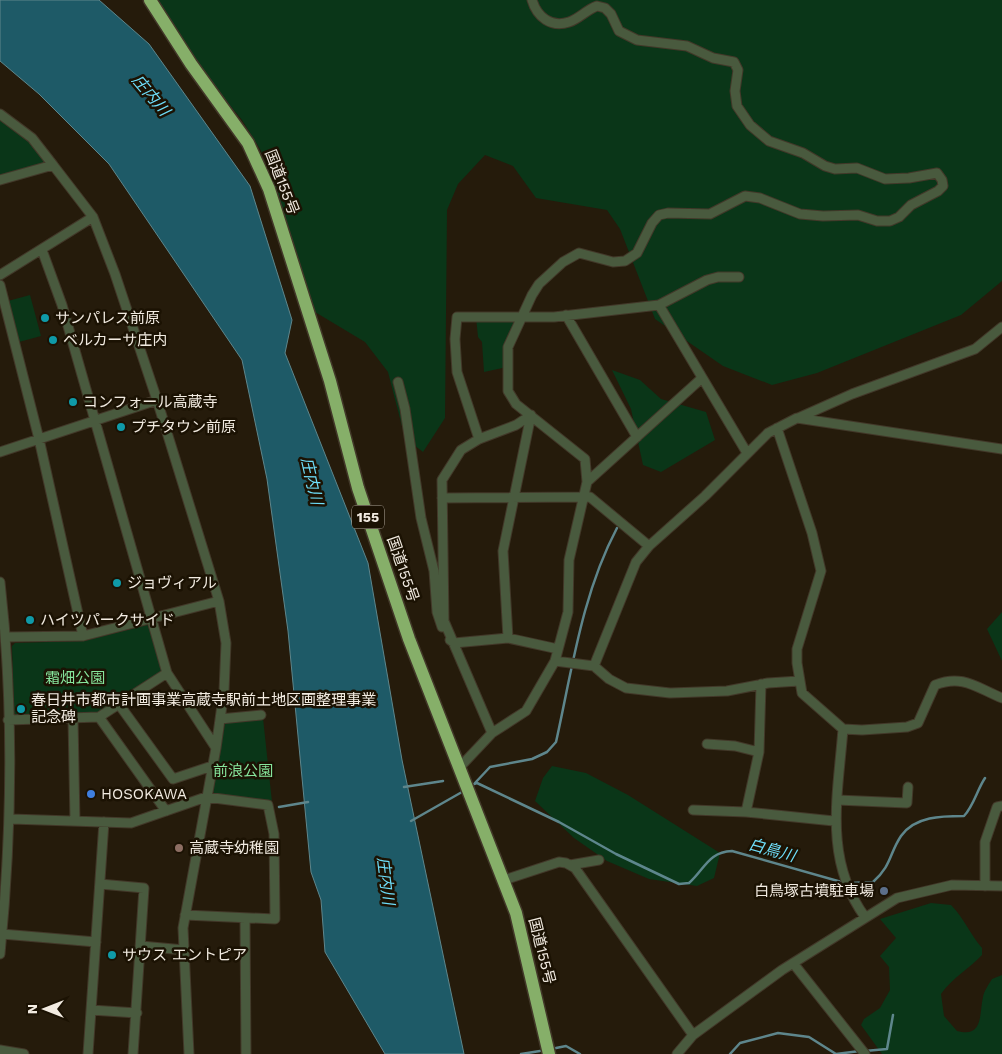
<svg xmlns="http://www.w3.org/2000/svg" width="1002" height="1054" font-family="'Work Sans','Noto Sans JP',sans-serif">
  <rect width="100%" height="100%" fill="#251b0b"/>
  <path fill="#0a3618" d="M158,0H1002V281L961,315L817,373L772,385L723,366L655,319L620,229L607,210L536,198L513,166L485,155L458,184L447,210L445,418L423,452L405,438L388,372L365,342L315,312L300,291L273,177L260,149L242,120L205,75Z
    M0,119L28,140L45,161L44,164L0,177Z
    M30,295L41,336L19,342L8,301Z
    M476,317L521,318L508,347L507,367L484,372L482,342L478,337Z
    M612,370L640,380L661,399L706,412L715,440L661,472L643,465L631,409Z
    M1002,612V661L987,629Z
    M147,625L150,627L163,668L161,673L98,714L16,715L14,713L12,646L15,643L84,641Z
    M263,718L272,802L215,794L212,790L225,724L228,721Z
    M552,766L586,773L628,795L720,853L714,878L697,886L649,879L607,861L574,838L535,801L543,778Z
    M931,903L951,905C964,918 970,934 982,948V955C969,969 952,978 941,994L944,1016L957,1031C984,1038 979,1014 983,997C984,991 989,984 992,979L1002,975V1054H882L861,1025L864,1019L880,1008L890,990L889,967L880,956L896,938L880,919Z"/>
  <path fill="#1e5a67" stroke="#5e868c" d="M0,0H99L149,44L250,186L292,320L285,353L368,563L402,760L464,1054H385L325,952L321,900L311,872L288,631L267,479L242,360L109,164L39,94L0,61Z"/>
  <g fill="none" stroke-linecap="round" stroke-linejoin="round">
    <path stroke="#5e868c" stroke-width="2.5" d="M475,783L490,767L532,759L547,752L556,742C572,670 582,594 617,528
      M474,784L477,783L559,822L616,854L679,884L689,883C705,869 708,852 732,851L845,883
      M404,787L443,781
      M279,807L308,802
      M411,821L462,792
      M850,883L873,882C892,865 889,854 901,836C915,816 942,816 964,816C974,805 977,790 985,778
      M556,1048L566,1046L580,1054
      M865,1051L887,1049L893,1015
      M521,1054L540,1051
      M730,1054L740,1043L778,1033L809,1037L836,1054L860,1051"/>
    <defs>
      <path id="minor" d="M532,0C537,17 551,28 569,22C579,19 586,10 597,6L605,8L611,14L619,31L637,40L687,46L713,58L734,62L738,70L735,91L737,106L750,125L769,141L803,153L825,166L835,169L857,168L885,179L909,178L937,173L942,180L943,186L938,191L911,205L899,217L890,221H877L858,215L823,216L800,214L760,198L745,196L710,214L668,213L659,215L652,223L637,253L625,261L613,262L579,253L563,262L539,284L532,295L508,347V391L516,404L585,459L587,482
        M0,114L32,138L53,165
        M0,180L53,165L93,217L115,274L157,400L219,601L226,643L224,691L216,748L183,928L189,1054
        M42,250L62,305L167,673L216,748
        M0,275L93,217
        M0,285L39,439L83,636
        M659,305L747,453
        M566,315L637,437
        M398,382L405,409L421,518L434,571L437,612L442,627
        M798,418L852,394L975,349L1002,327
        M777,428L812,533L821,571L797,649V663L802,693L843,729L862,730L907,727L918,723L935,685C963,674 977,688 1002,698
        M479,439L457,372L455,339L457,317H554L659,305L707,280L718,277H739
        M0,452L157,400
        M442,498L590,497L649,546
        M0,582C14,705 12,831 0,954
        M6,637L83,636L219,601
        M508,638L503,551L531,415
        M450,640L454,643L508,638L558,649
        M555,661L594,666L609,679L626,688L670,693L727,691L768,683L799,681
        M594,666L636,562L649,546L705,496L768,433L797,418L1002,449
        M118,703L173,779L212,766
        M99,717L166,811
        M73,719L75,821
        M220,719L261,715
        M8,720L99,717L167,673
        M843,729C838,795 823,859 865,917
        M492,733L444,621L442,480L461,450L479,439L516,425L531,415
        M707,744L735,746L759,752
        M459,768L492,733L526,711L555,661L568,612L569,560L587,482L702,378
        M837,800L907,803L908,787
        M693,810L746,812L834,821
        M746,812L759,752L761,684
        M11,819L131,823L206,797L268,805L274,834L275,919L185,915
        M570,865L599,860
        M504,880L559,862L566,863L575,868L693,1035
        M100,884L144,888L133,1054
        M985,886V842L997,807L1002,806
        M245,919L246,1054
        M2,934L96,942
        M141,946L184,950
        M793,963L865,1054
        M91,1010L137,1013
        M0,1050L24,1054
        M88,1054L104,822
        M677,1054L693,1035L782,970L897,898L952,885L1002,886"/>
      <path id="highway" d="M150,0L191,64L248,143L269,189L330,381L358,488L409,639L516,913L549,1054"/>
    </defs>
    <use href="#minor" stroke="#423829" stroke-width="11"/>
    <use href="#highway" stroke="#423829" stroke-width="15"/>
    <use href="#minor" stroke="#495a3e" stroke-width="9"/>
    <use href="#highway" stroke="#86af69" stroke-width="12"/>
  </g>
  <g fill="#0f9aa8" stroke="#1b1203" stroke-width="2">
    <circle cx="45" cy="318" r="5"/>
    <circle cx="53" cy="340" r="5"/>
    <circle cx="73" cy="402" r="5"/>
    <circle cx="121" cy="427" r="5"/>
    <circle cx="117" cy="583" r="5"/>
    <circle cx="30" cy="620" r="5"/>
    <circle cx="21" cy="709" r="5"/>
    <circle cx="112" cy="955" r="5"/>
  </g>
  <circle fill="#3f7fe0" stroke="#1b1203" stroke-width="2" cx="91" cy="794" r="5"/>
  <circle fill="#8d6e63" stroke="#1b1203" stroke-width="2" cx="179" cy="848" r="5"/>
  <circle fill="#5c6f8a" stroke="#1b1203" stroke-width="2" cx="884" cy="891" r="5"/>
  <g text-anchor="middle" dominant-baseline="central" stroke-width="5" stroke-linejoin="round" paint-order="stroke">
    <rect fill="#1b1203" stroke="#b2aa9e" stroke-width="1" x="352" y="505.5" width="32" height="23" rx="4"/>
    <g font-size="14" font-weight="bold" fill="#f2ebe1">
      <text x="368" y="517">155</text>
    </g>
    <g font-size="15" fill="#f2ebe1" stroke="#1b1203">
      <text transform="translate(282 182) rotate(69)">国道155号</text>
      <text transform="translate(403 569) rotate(71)">国道155号</text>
      <text transform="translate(542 951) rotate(76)">国道155号</text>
    </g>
    <g font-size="15" fill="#f2ebe1" stroke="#1b1203" text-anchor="start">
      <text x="55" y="318">サンパレス前原</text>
      <text x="63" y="340">ベルカーサ庄内</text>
      <text x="83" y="402">コンフォール高蔵寺</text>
      <text x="131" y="427">プチタウン前原</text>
      <text x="127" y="583">ジョヴィアル</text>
      <text x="40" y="620">ハイツパークサイド</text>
      <text x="31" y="700">春日井市都市計画事業高蔵寺駅前土地区画整理事業<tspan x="31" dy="17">記念碑</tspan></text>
      <text x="101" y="794">HOSOKAWA</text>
      <text x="189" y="848">高蔵寺幼稚園</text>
      <text x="874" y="891" text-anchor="end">白鳥塚古墳駐車場</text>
      <text x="122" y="955">サウス エントピア</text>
    </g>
    <g font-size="15" fill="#86e59c" stroke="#1b1203">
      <text x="75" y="678">霜畑公園</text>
      <text x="243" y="771">前浪公園</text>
    </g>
    <g font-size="16" font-style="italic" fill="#6edefa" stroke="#1b1203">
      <text transform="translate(151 95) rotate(50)">庄内川</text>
      <text transform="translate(312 481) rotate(77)">庄内川</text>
      <text transform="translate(772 850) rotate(15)">白鳥川</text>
      <text transform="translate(386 881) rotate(83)">庄内川</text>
    </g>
  </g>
  <g transform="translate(45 1009) rotate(270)" stroke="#1b1203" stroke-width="4" paint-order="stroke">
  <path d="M0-4L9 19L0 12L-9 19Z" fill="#f2ebe1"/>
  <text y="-8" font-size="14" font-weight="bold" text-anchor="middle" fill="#f2ebe1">N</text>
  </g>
</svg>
